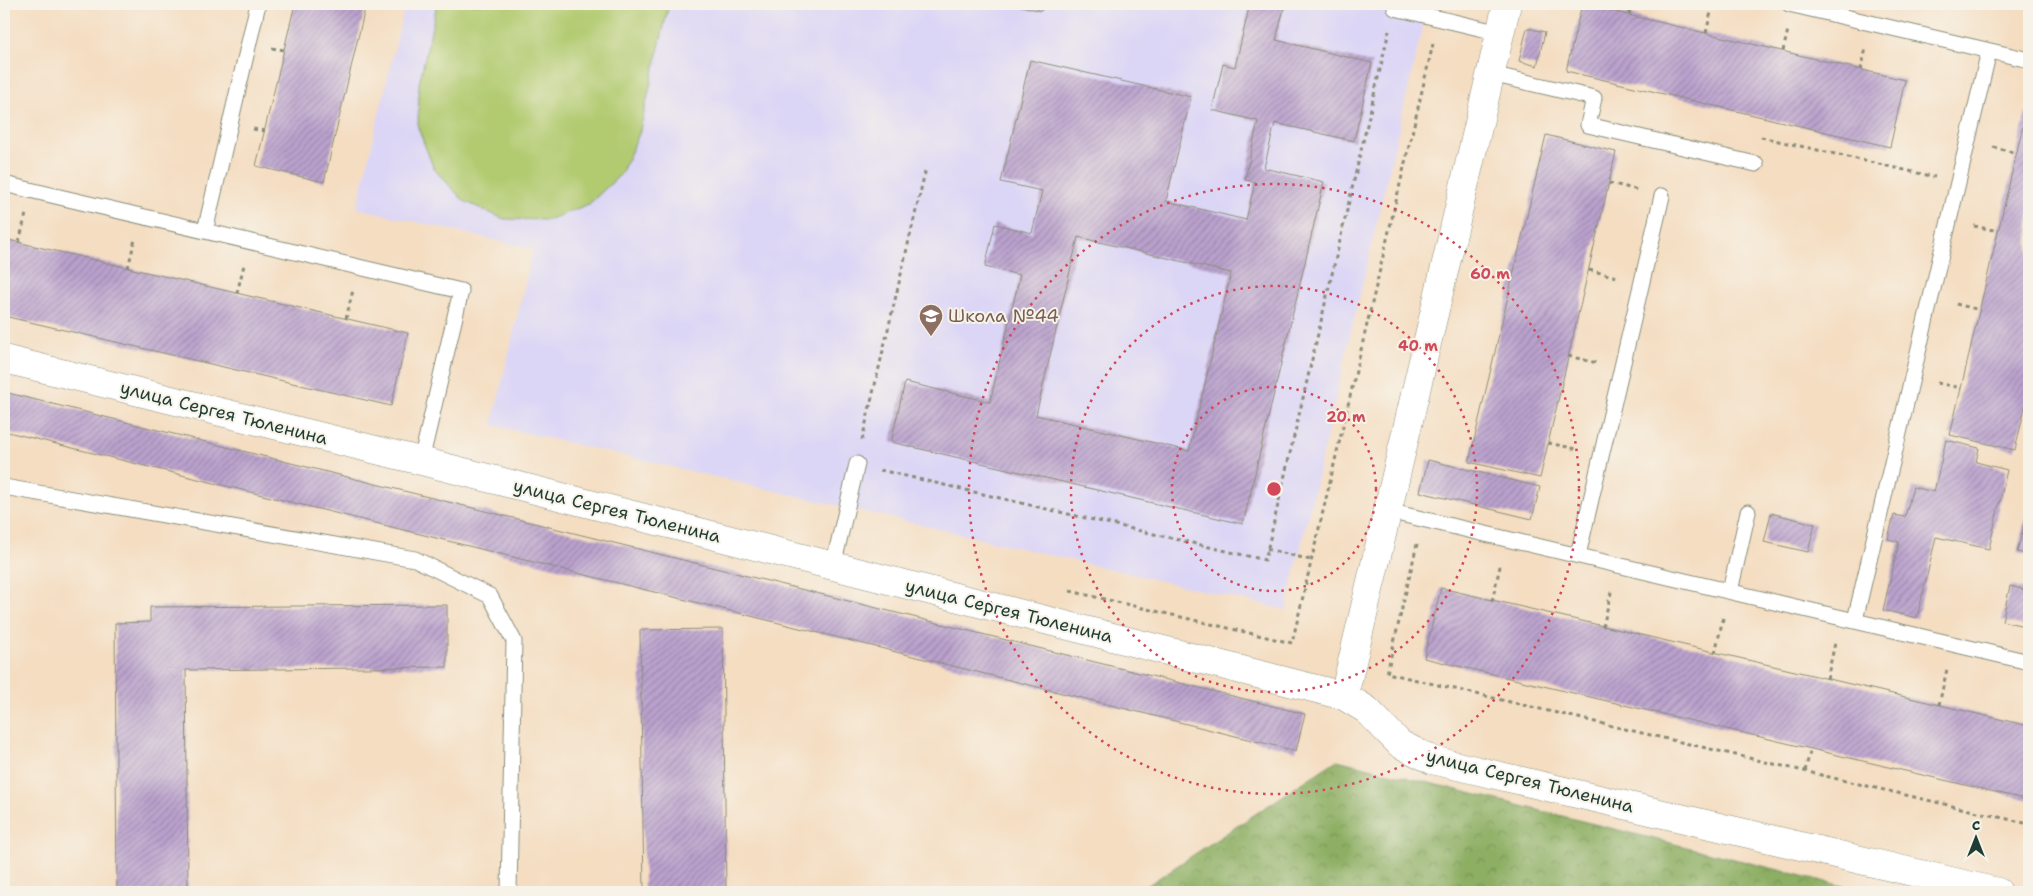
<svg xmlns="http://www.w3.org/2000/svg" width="2033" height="896" font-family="'Shantell Sans',sans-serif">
  <defs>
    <pattern id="forest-crowns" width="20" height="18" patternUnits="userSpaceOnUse" patternTransform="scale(1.25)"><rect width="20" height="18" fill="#8daf63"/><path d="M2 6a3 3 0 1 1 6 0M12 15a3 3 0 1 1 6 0" fill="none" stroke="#739052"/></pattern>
    <pattern id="building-hatch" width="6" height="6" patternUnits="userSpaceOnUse" patternTransform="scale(1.25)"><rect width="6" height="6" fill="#bba2ce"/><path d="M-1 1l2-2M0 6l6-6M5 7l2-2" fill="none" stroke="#9785a8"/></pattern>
  </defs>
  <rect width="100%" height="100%" fill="#f7f3e8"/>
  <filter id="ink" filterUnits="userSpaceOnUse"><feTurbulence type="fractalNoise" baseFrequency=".02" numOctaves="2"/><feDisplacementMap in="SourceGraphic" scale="10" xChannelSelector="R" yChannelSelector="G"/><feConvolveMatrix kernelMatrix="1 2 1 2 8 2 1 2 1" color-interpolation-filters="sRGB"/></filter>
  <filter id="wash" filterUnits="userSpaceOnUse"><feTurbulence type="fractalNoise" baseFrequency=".0096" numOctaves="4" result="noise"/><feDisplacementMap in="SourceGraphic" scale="20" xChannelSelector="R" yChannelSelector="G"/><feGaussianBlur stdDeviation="1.12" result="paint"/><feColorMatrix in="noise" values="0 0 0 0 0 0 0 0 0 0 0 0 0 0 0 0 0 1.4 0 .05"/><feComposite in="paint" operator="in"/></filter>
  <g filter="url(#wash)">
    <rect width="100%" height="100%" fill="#f4ddc1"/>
    <path fill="#dcd6f6" d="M405,4H1428L1286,610L492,425L533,249L357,208Z"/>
    <path fill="url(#forest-crowns)" stroke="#56764c" d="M1337,760L1867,892H1141L1145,887Z"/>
    <path fill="#b2cb71" stroke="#688452" d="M437,4H669L639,134L621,174L589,204L548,220L504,219L464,201L434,169L418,128L419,84Z"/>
    <g id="blocks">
      <path fill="url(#building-hatch)" fill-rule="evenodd" d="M295,4H366L324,182L256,166Z
        M1013,4H1043L1041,11Z
        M1250,4H1285L1276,40L1372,63L1354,141L1275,123L1264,168L1324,182L1243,524L891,442L905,382L990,402L1020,275L985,267L995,224L1032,233L1042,191L1001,182L1030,60L1191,97L1166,201L1246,220L1255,182L1245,180L1258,121L1212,110L1223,64L1235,67ZM1078,237L1231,273L1189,451L1036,415Z
        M1582,4L1905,80L1890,147L1566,71Z
        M1527,28L1545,32L1537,66L1519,61Z
        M2026,113H2029V390L2015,450L1950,435Z
        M1546,135L1616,152L1540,478L1469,462Z
        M4,239L408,333L391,406L4,316Z
        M4,392L1305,714L1296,751L4,431Z
        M1946,440L1979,448L1976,462L2007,470L1989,549L1936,537L1917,618L1883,610L1899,542L1888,539L1894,515L1905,517L1913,487L1934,492Z
        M1428,460L1540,487L1532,519L1420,492Z
        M1771,513L1815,524L1808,552L1764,542Z
        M2026,516H2029V555L2017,552Z
        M2010,586L2029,591V627L2002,621Z
        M1441,588L2029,726V800L1424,658Z
        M447,605V667L186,670L188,892H117L115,623L150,622V607Z
        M723,629L726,892H644L640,630Z"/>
    </g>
  </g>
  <g filter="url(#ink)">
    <use href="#blocks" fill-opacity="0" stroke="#8a8d7a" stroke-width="1"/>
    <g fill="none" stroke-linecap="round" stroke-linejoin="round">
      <defs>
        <path id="service" d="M1789,4L2029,60
          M1395,8L1500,33
          M1491,74L1594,98L1588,125L1756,164
          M4,184L461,291L421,461
          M205,231L258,4
          M4,487L415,559L490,596L514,641L509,892
          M1388,511L2029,662
          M1578,555L1662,196
          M833,566L857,464
          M1730,591L1748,512
          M1855,620L1989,51"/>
        <path id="minor" d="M4,359L421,461L1344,696L1367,710L1400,744L1432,760L1998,892
          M1344,696L1507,4"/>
      </defs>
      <use href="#service" stroke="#8a8d7a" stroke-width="17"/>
      <use href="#minor" stroke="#8a8d7a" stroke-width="29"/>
      <path stroke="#8a8d7a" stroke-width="3" stroke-dasharray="4 4" stroke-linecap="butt" d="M1629,15L1632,4
        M1706,33L1713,4
        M272,48L284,50
        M1783,51L1788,30
        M1861,70L1866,48
        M253,129L265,131
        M1761,137L1935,177
        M1993,147L2016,153
        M1609,183L1638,190
        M1974,226L1998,231
        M19,242L26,214
        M128,268L135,239
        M1589,270L1617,277
        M237,293L244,265
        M1956,304L1980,310
        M346,319L353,290
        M1568,356L1597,363
        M1937,383L1961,388
        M862,440L926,168
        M1548,443L1577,449
        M880,470L1265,560L1389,31
        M1417,544L1387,673L2029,824
        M1267,549L1311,560
        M1070,591L1292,643L1433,44
        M1492,601L1501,562
        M1603,627L1612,588
        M1715,653L1724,614
        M1827,679L1835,643
        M1939,705L1947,669
        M1805,771L1811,748"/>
      <use href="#service" stroke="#fff" stroke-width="15"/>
      <use href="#minor" stroke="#fff" stroke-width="28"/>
    </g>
  </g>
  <g fill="none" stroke="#d1495b" stroke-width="2.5" stroke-dasharray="2.5 5">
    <circle cx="1274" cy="489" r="102"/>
    <circle cx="1274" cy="489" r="203"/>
    <circle cx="1274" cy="489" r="305"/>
  </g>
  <defs>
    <symbol id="school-pin" viewBox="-11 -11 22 30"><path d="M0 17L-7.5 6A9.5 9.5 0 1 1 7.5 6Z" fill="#8d6e63" stroke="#f7f3e8"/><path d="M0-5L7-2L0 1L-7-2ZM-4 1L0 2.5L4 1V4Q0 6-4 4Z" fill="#fff"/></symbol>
  </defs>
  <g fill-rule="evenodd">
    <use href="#school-pin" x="917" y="302" width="28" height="38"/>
  </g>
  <g text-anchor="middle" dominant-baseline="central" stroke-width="4" stroke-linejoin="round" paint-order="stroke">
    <g font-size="18" fill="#785e54" stroke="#f7f3e8" text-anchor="start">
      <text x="948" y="316">Школа №44</text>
    </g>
    <g font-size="18" fill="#1f3d34" stroke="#f7f3e8">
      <text transform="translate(224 413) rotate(14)">улица Сергея Тюленина</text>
      <text transform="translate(617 511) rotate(14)">улица Сергея Тюленина</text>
      <text transform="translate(1009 611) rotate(14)">улица Сергея Тюленина</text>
      <text transform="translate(1530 781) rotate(14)">улица Сергея Тюленина</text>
    </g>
  </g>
  <circle cx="1274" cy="489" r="8" fill="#d1495b" stroke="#f7f3e8" stroke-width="2.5"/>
  <g font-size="15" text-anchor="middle" font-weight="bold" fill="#d1495b" stroke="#f7f3e8" stroke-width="4" stroke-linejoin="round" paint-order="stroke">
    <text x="1490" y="279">60 m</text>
    <text x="1418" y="351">40 m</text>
    <text x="1346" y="422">20 m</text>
  </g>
  <rect width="2033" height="896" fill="none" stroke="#f7f3e8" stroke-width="20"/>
  <g transform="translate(1976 838)" stroke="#f7f3e8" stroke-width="4" paint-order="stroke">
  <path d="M0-4L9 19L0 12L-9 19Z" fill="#1f3d34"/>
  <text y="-8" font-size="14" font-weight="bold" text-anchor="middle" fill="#1f3d34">С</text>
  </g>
</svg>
